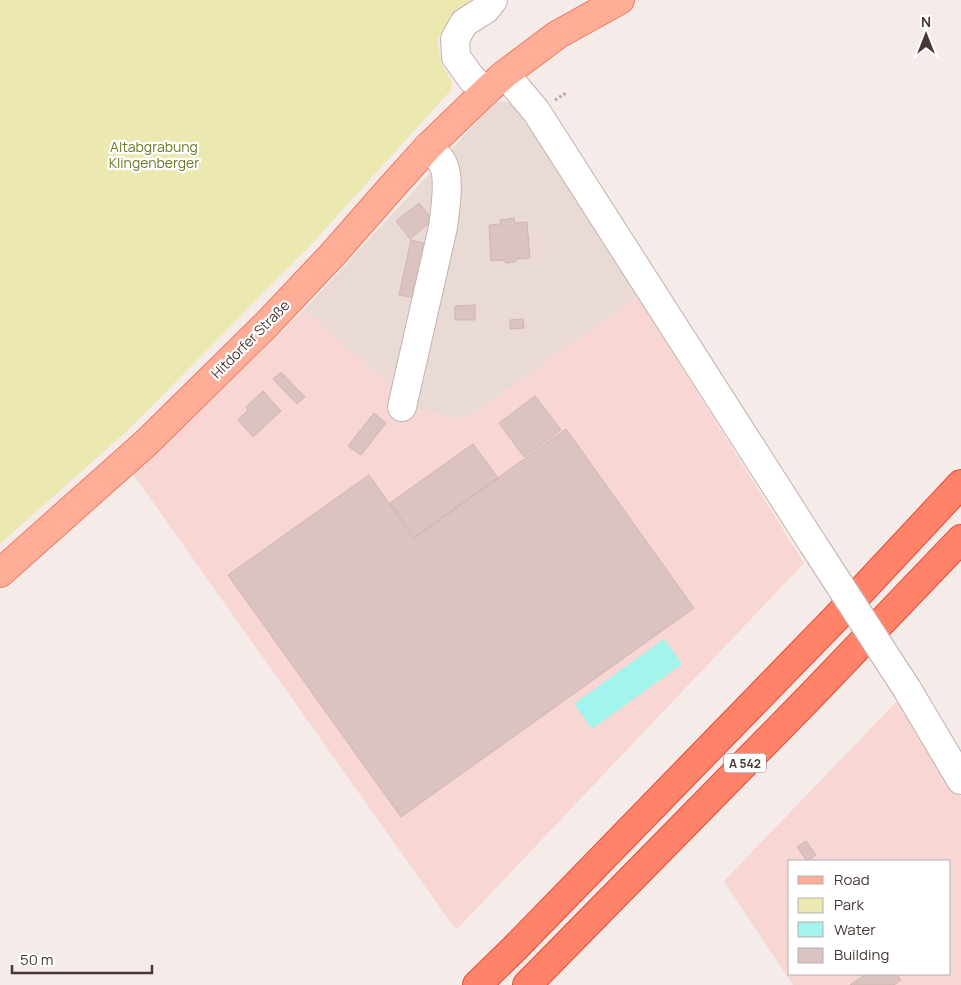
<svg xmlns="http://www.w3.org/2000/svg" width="961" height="985" font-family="Manrope,sans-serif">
  <rect width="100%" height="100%" fill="#f5ebe8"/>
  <path fill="#e9dad6" d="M495,102H515L638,297L464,420L417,409L304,310Z"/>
  <path fill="#f7d6d3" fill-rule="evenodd" d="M638,297L804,563L456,930L133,474L304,310L417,409L464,420Z
    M900,698L961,798V985H793L724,881ZM790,861H950V974H790Z"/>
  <path fill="#ebe8b0" d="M0,0H471L437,40L442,65L452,82V89L307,249L129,429L0,544Z"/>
  <path fill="#a2f4ec" d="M664,639L682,664L592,729L574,704Z"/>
  <path fill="#dac3c0" stroke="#d2b4b0" d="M419,203L433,220L410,239L396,221Z
    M514,218L515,223L527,222L530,258L517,259L515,262L506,263L503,260L491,261L489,225L501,224L500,220Z
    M411,240L431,245L420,299L399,295Z
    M475,305V320H455V306Z
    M523,319L524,328L510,329V320Z
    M281,372L305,397L297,404L273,379Z
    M263,391L281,411L253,437L238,420L248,410L246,407Z
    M535,396L561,430L524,457L499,423Z
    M374,413L386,423L361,455L348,446Z
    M566,429L694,608L401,817L228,575L369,475L414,538Z
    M473,444L498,478L415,537L390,503Z
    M806,841L816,855L807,861L797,847Z
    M866,974H896L901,980L894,985H850Z"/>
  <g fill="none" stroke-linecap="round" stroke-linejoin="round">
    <defs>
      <path id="minor" d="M505,74L536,111L813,544
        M486,91L472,79L456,57L455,39L464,23L486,9L493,0
        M402,407L443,227C445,211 451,176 442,162C439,157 433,152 428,147
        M907,689L961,780"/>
      <path id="major" d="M0,573L146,443L266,325L334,253L391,188L428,147L486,91L505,74L557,35L620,0"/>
      <path id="highway" d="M477,985L514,949L835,619L961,484
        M527,985L808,699L961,539"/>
    </defs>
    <use href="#minor" stroke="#c4b1ad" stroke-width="30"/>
    <use href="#major" stroke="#e97d62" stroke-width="30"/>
    <use href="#highway" stroke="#e54a33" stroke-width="30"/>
    <path stroke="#c3a19b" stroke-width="3" stroke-dasharray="2.5 2.5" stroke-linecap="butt" d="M555,100L566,93"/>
    <use href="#minor" stroke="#fff" stroke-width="28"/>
    <use href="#major" stroke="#ffad97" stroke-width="28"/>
    <use href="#highway" stroke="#ff8269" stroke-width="28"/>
    <defs>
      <path id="minor-bridge" d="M813,544L907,689"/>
    </defs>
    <use href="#minor-bridge" stroke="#c4b1ad" stroke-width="30" stroke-linecap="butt"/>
    <use href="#minor-bridge" stroke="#fff" stroke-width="28"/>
  </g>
  <g text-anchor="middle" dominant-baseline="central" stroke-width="4.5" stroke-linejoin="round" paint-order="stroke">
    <rect fill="#fff" stroke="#807472" stroke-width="1" x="724" y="753.5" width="42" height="19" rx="4"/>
    <g font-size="12" font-weight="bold" fill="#493836">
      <text x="745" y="763">A 542</text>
    </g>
    <g font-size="14" fill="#6f7925" stroke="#fff">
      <text x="154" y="146">Altabgrabung<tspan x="154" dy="16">Klingenberger</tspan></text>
    </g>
    <g font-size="14" fill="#493836" stroke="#fff">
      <text transform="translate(250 339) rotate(-45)">Hitdorfer Straße</text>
    </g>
  </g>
  <rect x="788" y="860" width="162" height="115" fill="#ffffff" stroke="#b6afaf"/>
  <rect x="798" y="876" width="25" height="8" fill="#ffad97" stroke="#b6afaf"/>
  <text x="834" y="885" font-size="15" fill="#493836">Road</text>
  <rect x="798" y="898" width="25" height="15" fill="#ebe8b0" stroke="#b6afaf"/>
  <text x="834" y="910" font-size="15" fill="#493836">Park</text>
  <rect x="798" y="922" width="25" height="15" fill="#a2f4ec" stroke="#b6afaf"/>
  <text x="834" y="935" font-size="15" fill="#493836">Water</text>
  <rect x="798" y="948" width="25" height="15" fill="#dac3c0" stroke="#b6afaf"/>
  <text x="834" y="960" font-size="15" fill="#493836">Building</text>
  <g transform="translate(926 35)" stroke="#ffffff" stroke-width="4" paint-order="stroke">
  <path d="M0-4L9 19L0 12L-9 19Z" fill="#493836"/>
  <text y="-8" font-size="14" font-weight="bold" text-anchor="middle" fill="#493836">N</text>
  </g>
  <path d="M12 965v8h140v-8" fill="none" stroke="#493836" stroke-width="2.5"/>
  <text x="20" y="965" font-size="15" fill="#493836" stroke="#ffffff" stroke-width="4" paint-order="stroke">50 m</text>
</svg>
